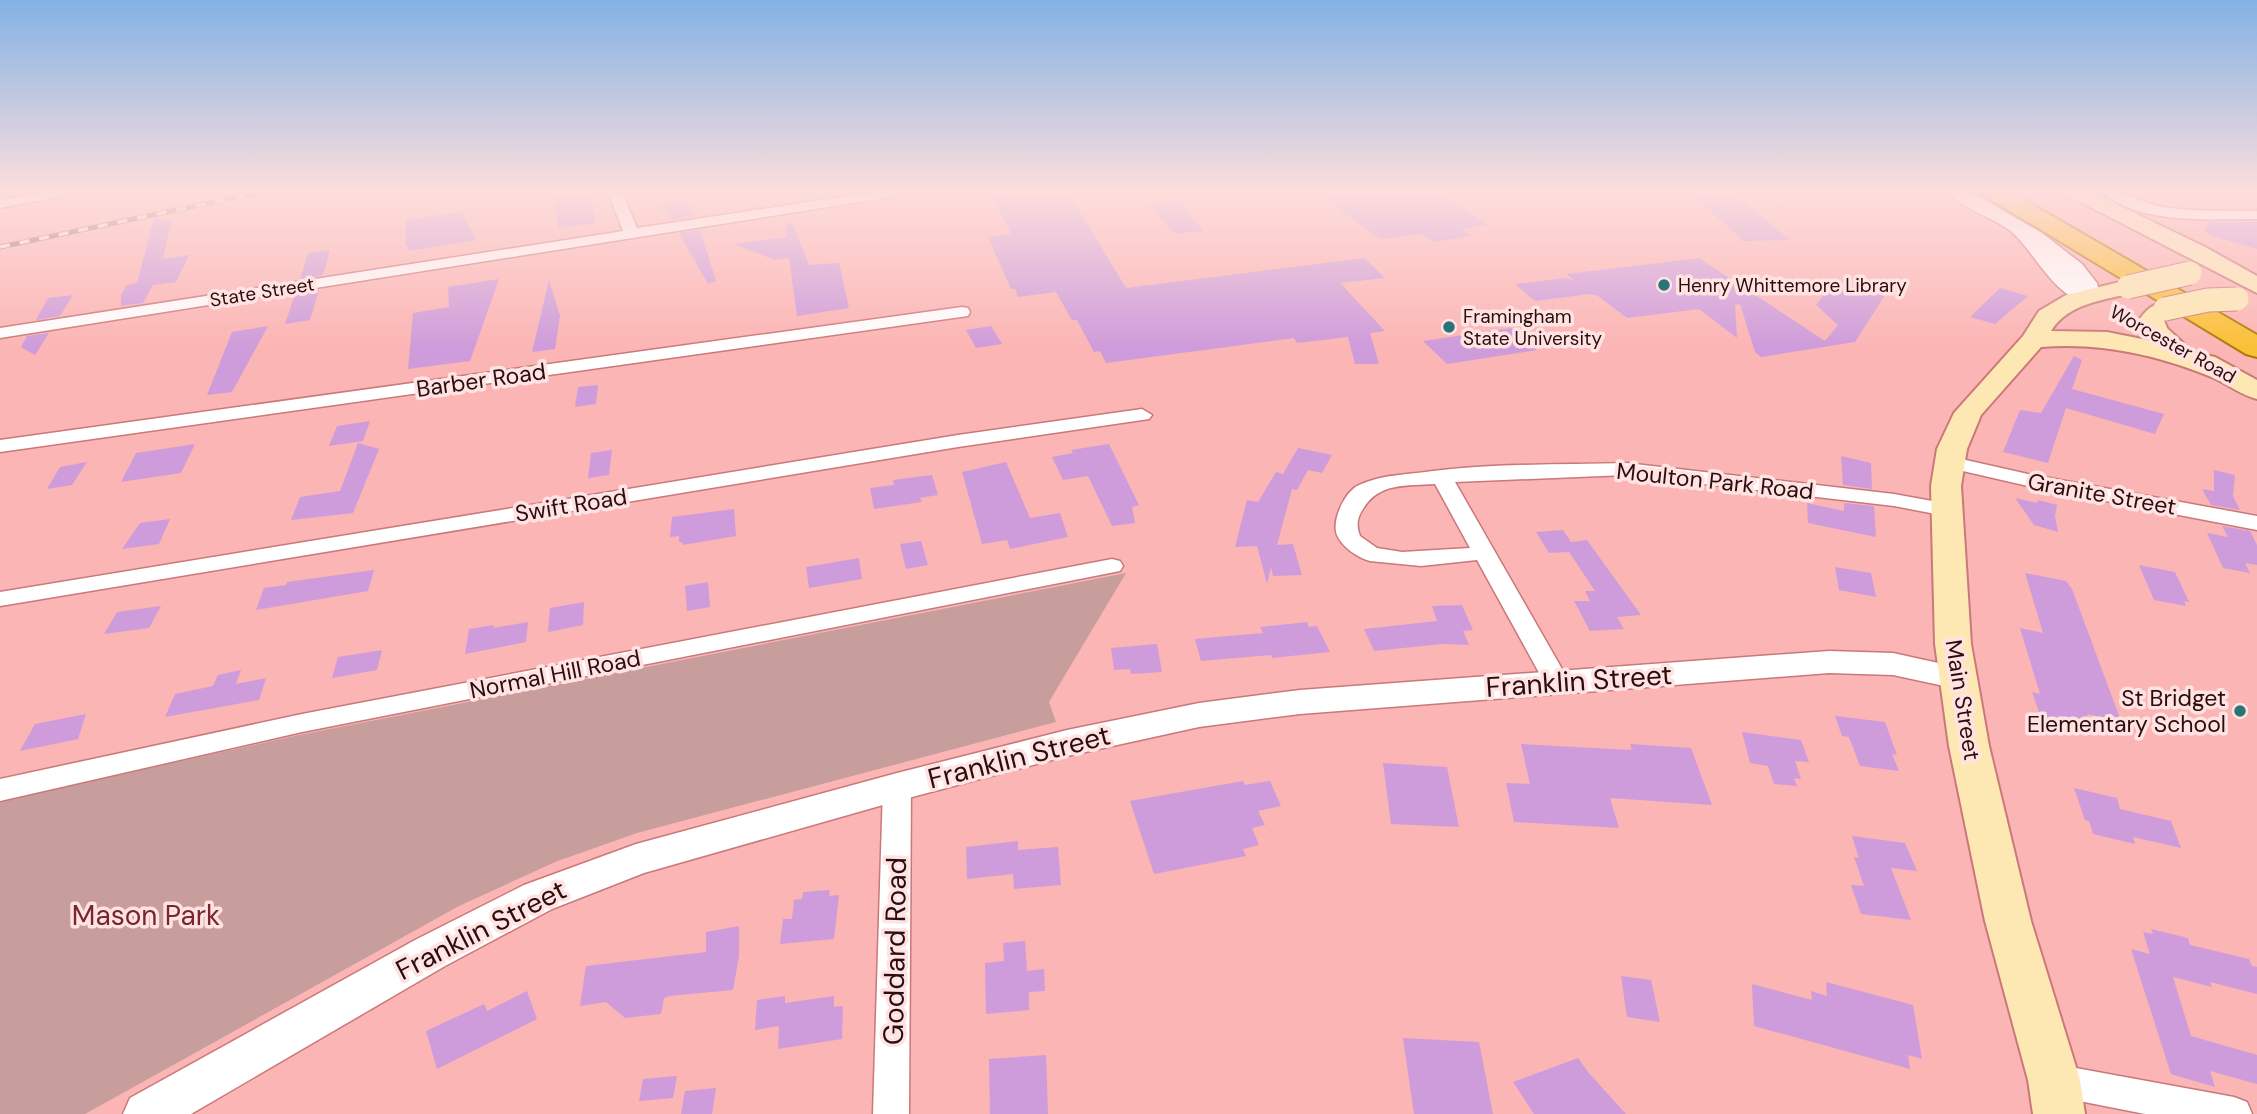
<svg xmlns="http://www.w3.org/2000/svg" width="2257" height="1114" font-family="'DM Sans',sans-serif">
  <rect width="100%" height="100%" fill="#fbb5b4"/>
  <path fill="#c89e9d" d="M1126,573L1049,702L1056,722L637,833L555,862L459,906L85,1114H0V801L299,735Z"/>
  <path fill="#ce9cda" d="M552,192H589L596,223L559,228Z
    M1068,192L1126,288L1365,258L1385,278L1340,283L1385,331L1370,333L1379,364H1355L1348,337L1297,343L1294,338L1106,363L1100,351L1094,352L1077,320H1072L1056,292L1018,297L1015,289H1011L988,237L1011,234L993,197Z
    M1315,192H1437L1488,225L1461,229L1471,236L1434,242L1422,234L1380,239Z
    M1689,192H1732L1790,240L1744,241Z
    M686,200L695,216L671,220L662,204Z
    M1179,202L1204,231L1175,234L1150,205Z
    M462,212L476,240L408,251V246L406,247V220Z
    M154,218L171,222L163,259L189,255L176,282L153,285L143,303L121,306V295L127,285L137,283Z
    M792,222L809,265L839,263L849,308L797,316L789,258L775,260L733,244L787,237L785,224Z
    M2209,222H2257V249L2213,236L2204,230Z
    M700,230L716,281L708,284L679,233Z
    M330,250L323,275L300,279L308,253Z
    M1699,258L1825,341L1838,325L1816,305L1830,286L1846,290L1849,286L1885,295L1855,342L1761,357L1755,352L1740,304L1735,305L1737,338L1699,309L1627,318L1598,296L1590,294L1535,301L1515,284L1567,278L1575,282L1567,274Z
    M499,279L470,361L408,369L413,313L449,307L448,287Z
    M549,280L560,316L555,349L532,352Z
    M2000,288L2028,296L1995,324L1970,317Z
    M319,290L310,320L285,324L295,294Z
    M73,295L60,316L36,320L48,298Z
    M268,326L232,392L207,395L232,332Z
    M991,326L1002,344L976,348L966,330Z
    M1511,328L1537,350L1447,364L1423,341Z
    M49,333L35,355L21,347L27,336Z
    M2074,356L2082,360L2072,389L2164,414L2155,434L2066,408L2048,463L2003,452L2020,410L2041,413Z
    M598,385L596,404L575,407L578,387Z
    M370,421L363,441L329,446L337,426Z
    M358,443L379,449L353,513L291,520L300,497L340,491Z
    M195,444L181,473L121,482L136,453Z
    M1109,444L1139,505L1132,507L1135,523L1112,526L1088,476L1063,480L1052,457L1073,453L1071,450Z
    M1298,448L1332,455L1322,473L1308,470L1297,490L1292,489L1277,545L1293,544L1302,575L1273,576L1271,567L1267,584L1257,546L1235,547L1247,500L1258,502L1276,472L1283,474Z
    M612,450L609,475L588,478L591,453Z
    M1841,456L1871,463L1872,489L1843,485Z
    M87,462L72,485L47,489L60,467Z
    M1006,462L1030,518L1060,513L1068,537L1010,549L1007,540L982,544L962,472Z
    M2214,470L2235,475L2233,496L2240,510L2211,505L2202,489L2214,491Z
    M932,475L938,495L920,498L922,502L874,509L870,488L894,485L893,480Z
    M2015,498L2037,503L2038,500L2057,505L2055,516L2058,532L2034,525Z
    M1807,503L1844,511V503L1874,506L1876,537L1808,523Z
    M734,509L736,536L683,545L682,542H679V536L670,537L672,517Z
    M170,519L159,544L122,549L140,523Z
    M2222,526L2250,531L2257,545V565L2245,563L2250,573L2223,568L2207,533L2228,537Z
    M1563,530L1571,542L1587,540L1641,615L1617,617L1624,629L1590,631L1574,601H1590L1585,591H1595L1569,552L1549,553L1536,532Z
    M921,541L928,565L906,569L900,544Z
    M859,558L862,579L809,588L806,567Z
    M2139,565L2175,572L2189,602L2184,601L2186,606L2154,600Z
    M1835,567L1871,573L1876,597L1839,590Z
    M374,570L368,591L256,610L264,588L286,585L287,582Z
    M2025,573L2066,581L2072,589L2121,721L2087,714L2092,728L2041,718L2032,692L2040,694L2020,628L2043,633Z
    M708,582L710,607L687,611L685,586Z
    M584,602L583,625L548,632L550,608Z
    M1462,605L1473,630L1463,631L1469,645L1442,644L1374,651L1364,629L1437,621L1432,606Z
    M161,606L149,628L104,634L117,612Z
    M528,622L526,642L465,654L469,629L494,625L493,628Z
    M1307,622L1309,627L1317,626L1330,652L1272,658L1271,655L1201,661L1195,639L1263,633L1260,627Z
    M1157,644L1162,672L1131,674L1130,669L1114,670L1111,648Z
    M382,650L377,670L332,678L338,657Z
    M241,670L236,684L266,678L259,700L165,717L175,694L213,686L218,675Z
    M86,714L78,739L20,751L35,724Z
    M1835,716L1885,722L1897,755L1892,754L1899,771L1860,766L1849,737L1842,736Z
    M1742,732L1801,740L1809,762L1795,761L1801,779L1794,778L1797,786L1774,784L1768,766L1750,763Z
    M1521,744L1632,750L1630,744L1691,748L1712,805L1610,798L1619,828L1514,822L1506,783L1530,784Z
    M1383,763L1447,767L1459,827L1391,824Z
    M1243,781L1245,785L1270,781L1281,806L1258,811L1265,825L1252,828L1259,845L1243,849L1246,856L1154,874L1130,801Z
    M2074,788L2117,798L2120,809L2171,821L2181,848L2133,837L2135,844L2093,834L2089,821L2085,820Z
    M1852,836L1905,843L1917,871L1891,868L1911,920L1861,914L1851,885L1864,886L1854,857L1859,858Z
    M1018,841V850L1058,847L1061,885L1014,889L1013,874L967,879L966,847Z
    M830,890L829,896L839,895L834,939L780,944L783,919H792L794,900L802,899L803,892Z
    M739,926V956L733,990L669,996L664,998L661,1014L625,1018L606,1002L580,1006L586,966L706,952V932Z
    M2151,929L2188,938L2190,945L2249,959L2252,966L2257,967V994L2210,982L2212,987L2173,977L2191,1036L2257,1055V1084L2210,1071L2215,1087L2171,1074L2131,949L2150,954L2143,932L2153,934Z
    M1025,941L1027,971L1044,969L1045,991L1029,992V1010L986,1014L985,963L1004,961L1003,943Z
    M1621,976L1651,980L1660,1022L1627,1017Z
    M1826,982L1913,1005L1922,1059L1908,1055L1910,1069L1754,1026L1752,984L1812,1000L1811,991L1827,996Z
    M527,991L537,1019L437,1069L426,1031L484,1004L487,1011Z
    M785,996V1003L834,996V1007L843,1006L842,1039L778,1049L779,1026L755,1030L757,1000Z
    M1403,1038L1479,1042L1493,1114H1414Z
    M1046,1055L1048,1114H990L989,1059Z
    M1578,1058L1588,1072L1626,1114H1534L1513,1082Z
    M677,1076L673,1098L639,1101L643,1079Z
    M716,1088L712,1114H681L685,1091Z"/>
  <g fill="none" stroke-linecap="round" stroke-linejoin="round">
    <defs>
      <path id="minor" d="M42,192H69L62,196L0,208V200Z
        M608,192H622L637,228L874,192H905L898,196L0,338V328L623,231Z
        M2104,192C2125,190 2141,203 2162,207C2193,212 2226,210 2257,211V219C2215,219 2135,225 2104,192Z
        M962,307L968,308L970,312L968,316L0,452V440Z
        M1142,409L1152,415L1149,419L958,447L0,606V592L958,435Z
        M1948,456L2028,474L2257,516V530L2028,486L1941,466L1938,462L1941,458Z
        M1626,463L1894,494L1954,505L1957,510L1954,515L1946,516L1894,506L1626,475L1455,482L1570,683L1566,689L1557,692L1548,689L1477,560L1421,566L1370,561C1358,558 1342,547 1337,535C1331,521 1345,491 1359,485C1383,474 1407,475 1433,471C1496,463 1562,465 1626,463ZM1435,484L1470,548L1402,552L1377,548L1360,536C1356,525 1357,518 1363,509C1379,482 1407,486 1435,484Z
        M1112,559L1120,561L1123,566L1120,571L302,732L0,801V779L302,714Z
        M897,776L907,780L911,787L909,1114H873L883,787L887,780Z
        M2054,1064L2234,1097L2247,1102L2252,1114H2145L2054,1096L2042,1092L2036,1080L2042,1068Z"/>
      <path id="tertiary" d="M1949,192H1971L2042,233L2082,264L2097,283L2100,296L2097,301C2058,310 2033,246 2008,229C1991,217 1962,209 1949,192Z
        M1829,651L1893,653L1970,670L1975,678L1970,686L1958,689L1893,675L1829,673L1300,714L1199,727L1067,756L897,801L644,873L552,909L445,966L191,1114H123L130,1098L415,940L524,885L636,844L897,773L1067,730L1199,703L1300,690Z"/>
      <path id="secondary" d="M2066,192H2091L2205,247L2257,276V293L2069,196Z
        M2128,280L2136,282L2140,287L2136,292C2106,300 2069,302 2051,331L2107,332L2152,341L2143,332L2139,320C2148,307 2157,300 2174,304L2177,309L2164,320L2167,328L2183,343L2178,349L2215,357L2257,380V399C2241,395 2229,385 2214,378C2159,355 2100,342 2041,347L1981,415L1967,449L1961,486L1971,644L1989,746L2031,921L2080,1080L2085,1114H2033L2028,1080L1985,921L1949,746L1935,644L1931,486L1937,449L1954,413L2023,336L2039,311L2066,295Z"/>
      <path id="trunk" d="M1983,192H2011L2257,335V357L2246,354L1987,197Z"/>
    </defs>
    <use href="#minor" stroke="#ca7879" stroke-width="3"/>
    <use href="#tertiary" stroke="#ca7879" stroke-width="3"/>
    <use href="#secondary" stroke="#ca7879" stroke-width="4"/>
    <use href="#trunk" stroke="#b17807" stroke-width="4"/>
    <use href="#minor" fill="#fff" fill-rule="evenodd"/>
    <use href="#tertiary" fill="#fff" fill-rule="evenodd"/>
    <use href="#secondary" fill="#fde8b3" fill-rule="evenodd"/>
    <use href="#trunk" fill="#fac036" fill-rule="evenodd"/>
    <defs>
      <path id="rail" d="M0,247L262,192"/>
    </defs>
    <use href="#rail" stroke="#9b6768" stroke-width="5"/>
    <use href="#rail" stroke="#ffe3e2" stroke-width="3.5" stroke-dasharray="10" stroke-linecap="butt"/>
    <defs>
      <path id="secondary-bridge" d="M2128,287L2190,273
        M2165,309L2208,300L2237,299"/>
    </defs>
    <use href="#secondary-bridge" stroke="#ca7879" stroke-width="25" stroke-linecap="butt"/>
    <use href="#secondary-bridge" stroke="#fde8b3" stroke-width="23"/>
  </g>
  <linearGradient id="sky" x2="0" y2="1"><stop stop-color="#83b2e5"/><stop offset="0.55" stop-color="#fddedd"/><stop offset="1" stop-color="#fddedd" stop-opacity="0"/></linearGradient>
  <rect width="2257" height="348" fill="url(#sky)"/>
  <g fill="#2a7478" stroke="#ffe3e2" stroke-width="2.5">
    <circle cx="1664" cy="285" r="7"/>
    <circle cx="1449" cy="327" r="7"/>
    <circle cx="2240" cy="711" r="7"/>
  </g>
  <g text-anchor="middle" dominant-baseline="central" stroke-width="7" stroke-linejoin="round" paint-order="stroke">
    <g font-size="19" fill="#2c0d0f" stroke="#ffe3e2" text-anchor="start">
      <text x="1678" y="285">Henry Whittemore Library</text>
      <text x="1463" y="316">Framingham<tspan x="1463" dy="22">State University</tspan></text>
    </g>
    <g font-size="19" fill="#2c0d0f" stroke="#ffe3e2">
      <text transform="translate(262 292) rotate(-9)">State Street</text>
      <text transform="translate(2173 344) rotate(29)">Worcester Road</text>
    </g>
    <g font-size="23" fill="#2c0d0f" stroke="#ffe3e2">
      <text transform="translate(481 380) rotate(-8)">Barber Road</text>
      <text transform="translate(1715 481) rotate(6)">Moulton Park Road</text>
      <text transform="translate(2102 494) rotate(10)">Granite Street</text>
      <text transform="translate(571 505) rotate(-9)">Swift Road</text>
      <text transform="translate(555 674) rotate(-11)">Normal Hill Road</text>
      <text transform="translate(1963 700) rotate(81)">Main Street</text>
    </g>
    <g font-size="23" fill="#2c0d0f" stroke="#ffe3e2" text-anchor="end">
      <text x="2226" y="698">St Bridget<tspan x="2226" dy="26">Elementary School</tspan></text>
    </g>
    <g font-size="28" fill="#2c0d0f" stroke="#ffe3e2">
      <text transform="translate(1579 681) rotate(-4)">Franklin Street</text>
      <text transform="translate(1019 757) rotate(-14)">Franklin Street</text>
      <text transform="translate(481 930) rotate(-27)">Franklin Street</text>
      <text transform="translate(895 951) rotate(-89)">Goddard Road</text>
    </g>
    <g font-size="28" fill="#77262d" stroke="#ffe3e2">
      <text x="146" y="915">Mason Park</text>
    </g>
  </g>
</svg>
